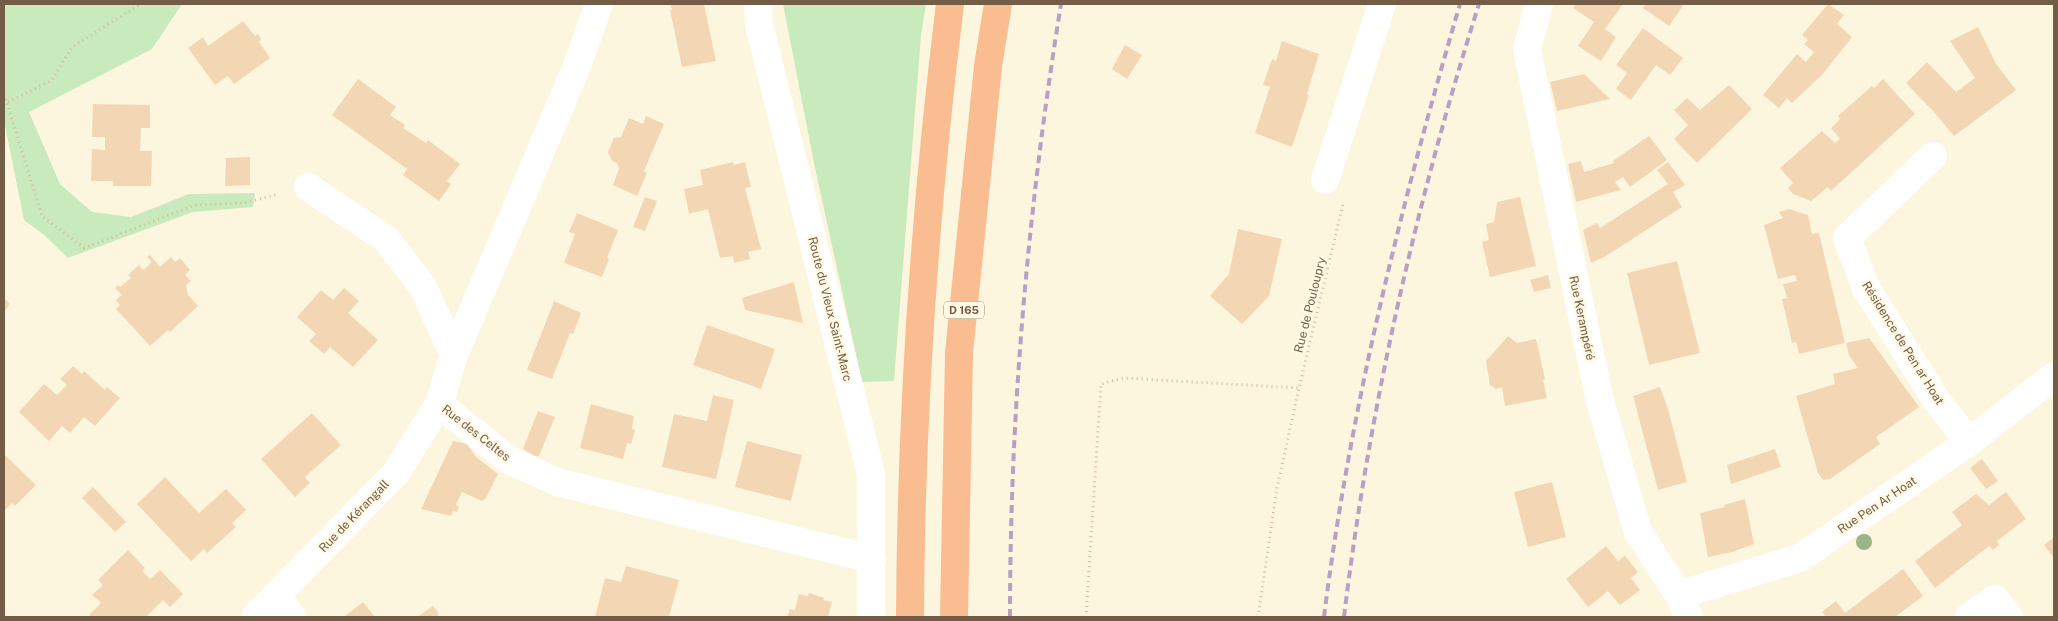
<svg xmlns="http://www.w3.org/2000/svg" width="2058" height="621" font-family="'Public Sans',sans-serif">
  <rect width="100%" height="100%" fill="#fdf6de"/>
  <path fill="#c8eabd" d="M5,4H182L152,49L29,112L60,184L92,212L131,217L189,194L255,193L253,207L193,212L68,258L43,234L24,220L4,120V6Z
    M783,4H926L921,35L894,381L862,382L815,168Z"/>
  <path fill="#f3d7b5" d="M670,4H704L716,61L682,67L670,10H672Z
    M1576,4H1623L1605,29L1616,37L1601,61L1578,46L1594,22L1573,8Z
    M1646,4H1684L1669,26L1643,8Z
    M1828,4L1844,15L1837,24L1852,37L1822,75L1792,103L1787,98L1779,108L1763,95L1797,54L1806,62L1814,52L1804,44L1808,40L1802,35Z
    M243,21L255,36L258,34L261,39L259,42L270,58L234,84L228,76L215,85L188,48L203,37L208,46Z
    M1978,27L1996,64L2016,90L1954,136L1933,111L1906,83L1927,62L1956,92L1975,78L1950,41Z
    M1643,28L1683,58L1670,75L1656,65L1631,100L1616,89L1627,73L1616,65Z
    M1282,41L1319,54L1307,94L1309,95L1292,147L1255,133L1270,87L1263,85L1272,59L1276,61Z
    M1125,45L1142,55L1127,79L1112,69Z
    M1584,74L1610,99L1557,111L1550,82Z
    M358,79L396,107L390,115L405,125L403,128L426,143L428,140L460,164L447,181L451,184L439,201L403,175L407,169L332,115Z
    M1883,79L1915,114L1831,191L1828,187L1811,201L1793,194L1788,188L1793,183L1780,168L1822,131L1835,143L1840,139L1831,128L1840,119L1838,116L1872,86L1874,88Z
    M1729,85L1752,109L1697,163L1674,139L1688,125L1674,110L1687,98L1700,110Z
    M93,104L150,105V128H141L140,151H152L151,186H113V181H91L92,149L105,150V137H92Z
    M646,116L664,124L644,171L647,173L637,196L613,185L619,169L617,163L612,161L608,152L614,138L621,137L629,118L643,124Z
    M1649,136L1667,160L1630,187L1623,177L1615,182L1621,190L1576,202L1568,164L1581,161L1584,172L1614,163L1613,161Z
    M250,157V185L225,186L226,158Z
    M733,162L734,165L745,162L751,187L745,188L761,249L748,252L750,259L734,263L733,256L720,258L708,209L689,214L684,189L703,185L700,170Z
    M1668,162L1685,185L1673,192L1682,207L1606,256L1591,263L1583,230L1597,223L1600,228L1668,184L1657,170Z
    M645,197L657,201L645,231L633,227Z
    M1520,197L1536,266L1490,277L1482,242L1489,240L1486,224L1494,222L1497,202Z
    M1789,209L1808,215L1812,234L1819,233L1845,343L1799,354L1796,342L1792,343L1782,299L1787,298L1783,284L1797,281L1795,275L1778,279L1764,225L1783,218L1779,212Z
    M577,213L618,230L607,258L609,259L602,277L564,263L575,234L569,232Z
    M1238,229L1282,239L1269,296L1242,324L1210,296L1229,274Z
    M150,255L160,267L171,257L175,262L180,258L190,270L185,275L191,281L186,285L188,295L198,306L170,332L168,330L150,346L116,309L120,305L116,300L122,295L115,288L118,285L120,287L131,278L128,275L139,265L143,270L152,262L147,257Z
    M1677,261L1700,353L1649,365L1627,273Z
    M1548,275L1551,288L1534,292L1530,280Z
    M794,282L803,323L745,310L742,298Z
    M344,288L359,301L348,313L378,340L353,367L330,347L324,354L309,341L316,334L297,317L321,290L333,300Z
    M4,298L10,304L4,312Z
    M554,301L581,313L573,334L570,333L552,379L527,370Z
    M707,325L775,349L761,389L693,365Z
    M1508,336L1517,343L1536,339L1545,379L1543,380L1547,398L1505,406L1502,387L1496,389L1490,385L1486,361Z
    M1869,338L1919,407L1876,437L1880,444L1830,479L1823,480L1818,473L1796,396L1835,384L1833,374L1858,368L1849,355L1846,343Z
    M73,366L82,374L84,371L105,390L107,387L120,398L95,426L84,417L70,433L62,426L49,441L19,412L44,384L57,395L67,385L60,379Z
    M1660,387L1668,409L1687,482L1658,490L1633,396Z
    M713,395L734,400L716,479L662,467L674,414L707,421Z
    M591,404L634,416L632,429L635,430L631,444L627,443L623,459L580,448Z
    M538,411L555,417L539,456H535L523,449Z
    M312,413L341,445L305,477L310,483L295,497L261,459Z
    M453,441L467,444L476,457L498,474L486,498L482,501L462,492L456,505L459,507L457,512L453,511L451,516L421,509Z
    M747,441L802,455L791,501L735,487Z
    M1775,449L1781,467L1731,484L1727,465Z
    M4,454L36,485L15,506L12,503L4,511Z
    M1982,459L1998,481L1986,489L1970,468Z
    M165,477L199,513L226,489L246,510L232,523L236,527L207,553L204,549L191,561L137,504Z
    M1552,482L1566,537L1528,547L1514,492Z
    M93,487L126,522L115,532L82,498Z
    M2006,492L2026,519L1997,541L1999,545L1993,550L1989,546L1935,588L1915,561L1962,525L1952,512L1976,494L1989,505Z
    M1745,499L1754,544L1732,552L1708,557L1700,513L1725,507L1724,505Z
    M2054,537V558L2044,545Z
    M1606,546L1618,561L1625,556L1638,572L1631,578L1640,590L1620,605L1608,591L1588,607L1566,579Z
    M128,550L145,568L142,571L150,579L160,570L183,594L170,607L163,600L146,617H91L89,615L101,603L92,595L103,585L98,580Z
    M626,566L679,580L669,617H595L605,578L621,582Z
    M1903,569L1923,596L1895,617H1826L1822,612L1836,601L1845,613Z
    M809,593L824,598L823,600L832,602L828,617H787L790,609L795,610L799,594L808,596Z
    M363,602L375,617H346L345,616Z
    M433,606L438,612V617H417Z"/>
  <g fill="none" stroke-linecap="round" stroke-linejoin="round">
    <path stroke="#d7bb99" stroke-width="3" stroke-dasharray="1 4" stroke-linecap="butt" d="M4,94L42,216L84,248L195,205L244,203L279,194
      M8,102L52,80L72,47L141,4
      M1086,617L1101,384L1123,378L1299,388
      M1258,617L1277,488L1299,388L1343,204"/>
    <path stroke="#fff" stroke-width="28" d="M599,4L577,66L454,355L439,404L509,460L557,482L872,559
      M758,4L759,25L871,474V617
      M1539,4L1527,49L1599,397L1638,532L1679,595L1689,617
      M1933,156L1847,238L1866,288L1937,401L1969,442
      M1325,180L1382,4
      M308,187L386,239L423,287L454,355
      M1679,595L1800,558L1969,442L2054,376
      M277,596L292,617
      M255,617L396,473L439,404
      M1969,617L1995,599L2009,617"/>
    <path stroke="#fabd92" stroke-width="28" d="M910,617C911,414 925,206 950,4
      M954,617L959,353L988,66L998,4"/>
    <path stroke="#b99ec5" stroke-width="4" stroke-dasharray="8 5" stroke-linecap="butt" d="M1010,617C1010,412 1028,207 1061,4
      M1324,617C1350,409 1401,205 1460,4
      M1344,617C1369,410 1416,203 1479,4"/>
  </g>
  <circle fill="#9ab587" cx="1864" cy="542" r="8"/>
  <g text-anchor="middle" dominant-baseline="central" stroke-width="5" stroke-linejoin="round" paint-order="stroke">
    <rect fill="#fff9e5" stroke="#9d8c76" stroke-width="1" x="944" y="301.5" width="40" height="17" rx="4"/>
    <g font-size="11" font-weight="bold" fill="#735d46">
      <text x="964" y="310">D 165</text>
    </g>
    <g font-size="12" fill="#735d46" stroke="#fff9e5">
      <text transform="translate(1310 305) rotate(-76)">Rue de Pouloupry</text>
      <text transform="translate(830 309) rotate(76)">Route du Vieux Saint-Marc</text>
      <text transform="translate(1582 318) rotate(78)">Rue Kerampéré</text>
      <text transform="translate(1903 343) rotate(58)">Résidence de Pen ar Hoat</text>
      <text transform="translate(476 433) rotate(38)">Rue des Celtes</text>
      <text transform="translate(1877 505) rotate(-34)">Rue Pen Ar Hoat</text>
      <text transform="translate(354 516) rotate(-46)">Rue de Kérangall</text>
    </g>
  </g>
  <rect width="2058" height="621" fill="none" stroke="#735d46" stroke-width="10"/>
</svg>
